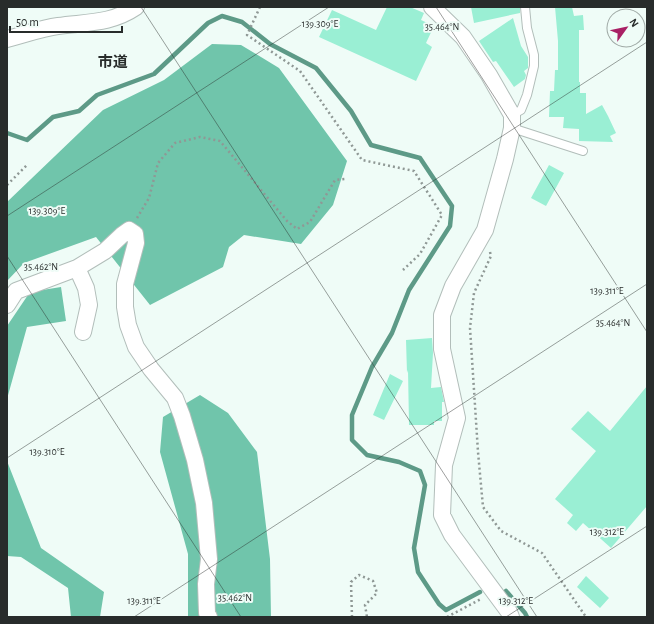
<svg xmlns="http://www.w3.org/2000/svg" width="654" height="624" font-family="'Alegreya Sans','Noto Sans JP',sans-serif">
  <rect width="100%" height="100%" fill="#effcf7"/>
  <path fill="#70c5ab" d="M212,44L241,45L279,68L347,161L333,205L301,244L244,235L229,247L223,267L150,305L96,237L24,263L7,281V202L103,110L164,80Z
    M61,287L66,321L27,327L7,399V326L30,292Z
    M200,395L228,413L257,452L270,559L271,617H188V554L160,452L163,417Z
    M7,461L41,548L104,592L100,617H71L68,588L21,557L7,556Z"/>
  <g fill="none" stroke-linecap="round" stroke-linejoin="round">
    <path stroke="#5d9a87" stroke-width="4.5" d="M7,133L27,140L53,117L79,111L97,95L154,74L208,23L222,16L242,22L270,44L316,68L351,111L371,145L420,158L452,206L450,226L409,290L392,333L372,367L352,415V440L367,455L399,462L420,471L425,485L414,548L418,572L439,604L446,610L480,592
      M506,591L525,613L527,617"/>
  </g>
  <path fill="#9aefd4" d="M387,7H410L424,13L421,20L434,26L426,43L432,47L416,81L319,37L332,10L376,30Z
    M471,7H520V13L474,23Z
    M555,7H572L574,16L583,15L584,30H579V82H580V93H586V114L602,105L608,116L616,133L610,136L613,142L579,141V129L563,128L564,117H549L550,91H554L555,70H558V41Z
    M513,18L521,46L528,57V68L524,71L526,75L525,79L514,87L496,61L493,62L479,41Z
    M549,165L564,173L546,206L531,198Z
    M432,338L433,353L431,388L441,387L444,402H442V421H434V425H409L408,370L407,373L406,340Z
    M390,374L403,381L384,420L373,415Z
    M647,386V506L611,548L583,523L576,531L567,523L573,515L555,499L596,451L571,429L588,411L610,431Z
    M586,576L609,598L600,608L577,587Z"/>
  <g fill="none" stroke-linecap="round" stroke-linejoin="round">
    <defs>
      <path id="service" d="M512,115L521,110L527,95L534,66V55L527,28L525,7
        M512,128L583,151"/>
      <path id="minor" d="M432,7L463,37L489,75L512,115V128L505,159L485,230L453,286L442,315V349L457,418L444,465L442,515L452,535L509,612L511,617
        M7,39C24,35 41,28 58,26C87,22 111,24 136,7
        M77,268L86,288L89,305L83,332
        M7,305L16,291L77,268L105,251L122,235L129,230L135,234L136,243L125,284V307L128,325L136,347L151,369L175,398L182,416L195,460L204,503L209,559L206,584L207,613L209,617"/>
    </defs>
    <use href="#service" stroke="#b2beba" stroke-width="10"/>
    <use href="#minor" stroke="#b2beba" stroke-width="18"/>
    <path stroke="#8f9895" stroke-width="2.5" stroke-dasharray="2 3" stroke-linecap="butt" d="M260,7L247,35L300,71L362,160L414,171L442,215L420,254L403,270
      M7,185L28,164
      M137,218L149,198L158,163L175,143L200,137L220,141L287,221L297,229L310,222L335,180L345,179
      M490,252L491,256L474,293L470,328L478,452L483,507L501,531L542,553L586,617
      M352,617L351,582L359,575L373,581L377,593L365,605L367,617
      M447,617L481,599"/>
    <use href="#service" stroke="#fff" stroke-width="8"/>
    <use href="#minor" stroke="#fff" stroke-width="16"/>
  </g>
  <path fill="none" stroke="#282c2b" stroke-width="1" stroke-opacity="0.45" d="M141,7L537,617M436,7L647,332M7,216L329,7M7,256L241,617M7,458L647,42M134,617L647,284M506,617L647,526"/>
  <g text-anchor="middle" dominant-baseline="central" stroke-width="4" stroke-linejoin="round" paint-order="stroke">
    <g font-size="15" font-weight="bold" fill="#282c2b" stroke="#effcf7">
      <text x="113" y="62">市道</text>
    </g>
  </g>
  <g font-size="10" text-anchor="middle" fill="#282c2b" stroke="#effcf7" stroke-width="4" stroke-linejoin="round" paint-order="stroke">
    <text x="320" y="27">139.309°E</text>
    <text x="442" y="30">35.464°N</text>
    <text x="47" y="214">139.309°E</text>
    <text x="41" y="270">35.462°N</text>
    <text x="607" y="294">139.311°E</text>
    <text x="613" y="326">35.464°N</text>
    <text x="47" y="455">139.310°E</text>
    <text x="607" y="535">139.312°E</text>
    <text x="235" y="601">35.462°N</text>
    <text x="144" y="604">139.311°E</text>
    <text x="516" y="604">139.312°E</text>
  </g>
  <rect width="654" height="624" fill="none" stroke="#282c2b" stroke-width="16"/>
  <g transform="translate(626 28) rotate(57)"><circle r="19" fill="#effcf7" stroke="#9fa9a5"/>
  <path d="M0-3L7 15L0 10L-7 15Z" fill="#a92065"/>
  <text y="-6" font-size="11" font-weight="bold" text-anchor="middle" fill="#282c2b">N</text>
  </g>
  <path d="M10 26v6h112v-6" fill="none" stroke="#282c2b" stroke-width="2"/>
  <text x="16" y="26" font-size="12" fill="#282c2b" stroke="#effcf7" stroke-width="3" paint-order="stroke">50 m</text>
</svg>
